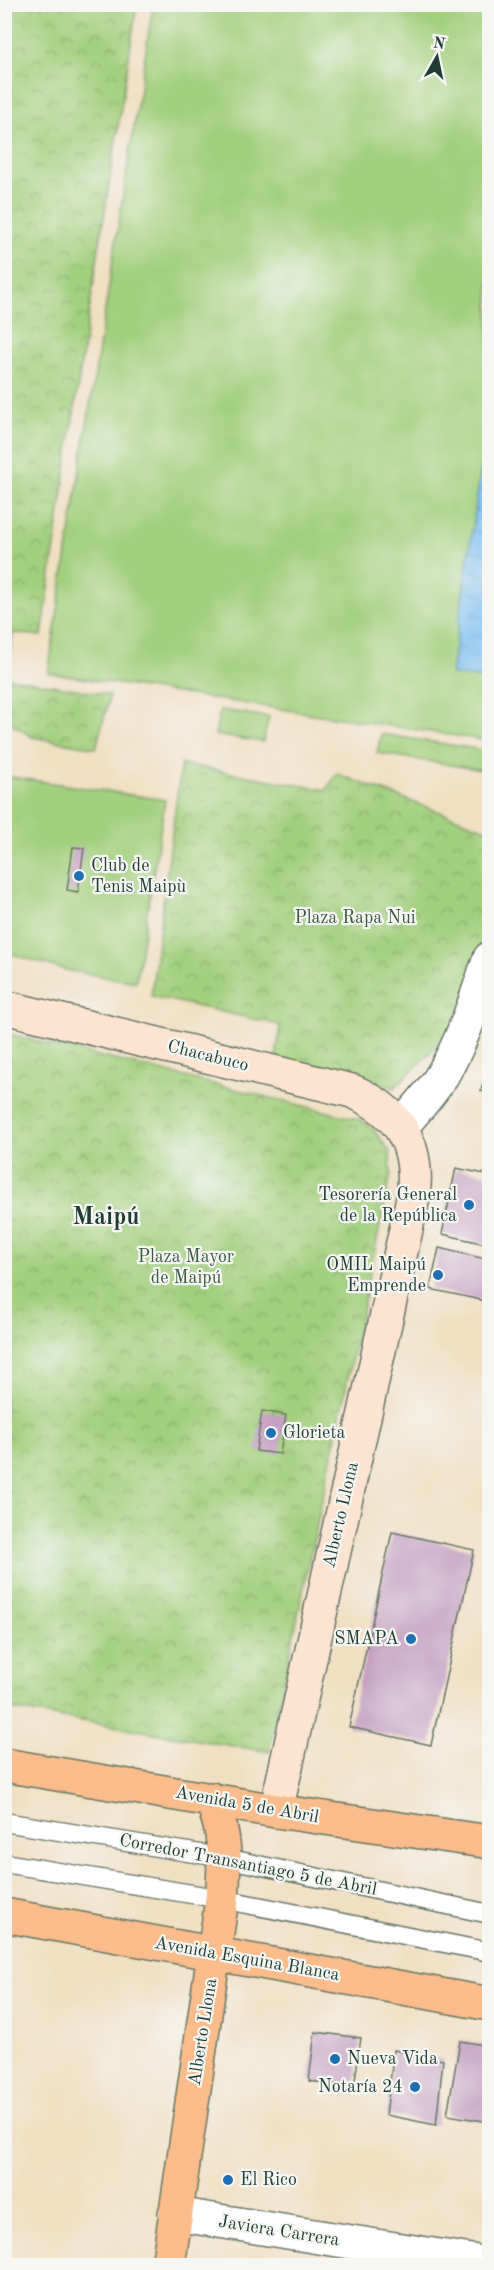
<svg xmlns="http://www.w3.org/2000/svg" width="494" height="2270" font-family="'Old Standard TT',serif">
  <defs>
    <pattern id="park-crowns" width="20" height="18" patternUnits="userSpaceOnUse" patternTransform="scale(1.5)"><rect width="20" height="18" fill="#a2d07e"/><path d="M2 6a3 3 0 1 1 6 0M12 15a3 3 0 1 1 6 0" fill="none" stroke="#83aa68"/></pattern>
    <pattern id="water-ripples" width="26" height="14" patternUnits="userSpaceOnUse" patternTransform="scale(1.5)"><rect width="26" height="14" fill="#7bbef1"/><path d="M2 4q2-2 4 0t4 0M15 11q2-2 4 0t4 0" fill="none" stroke="#649cc4"/></pattern>
  </defs>
  <rect width="100%" height="100%" fill="#f6f6f2"/>
  <filter id="ink" filterUnits="userSpaceOnUse"><feTurbulence type="fractalNoise" baseFrequency=".0167" numOctaves="2"/><feDisplacementMap in="SourceGraphic" scale="12" xChannelSelector="R" yChannelSelector="G"/><feConvolveMatrix kernelMatrix="1 2 1 2 8 2 1 2 1" color-interpolation-filters="sRGB"/></filter>
  <filter id="wash" filterUnits="userSpaceOnUse"><feTurbulence type="fractalNoise" baseFrequency=".008" numOctaves="4" result="noise"/><feDisplacementMap in="SourceGraphic" scale="24" xChannelSelector="R" yChannelSelector="G"/><feGaussianBlur stdDeviation="1.35" result="paint"/><feColorMatrix in="noise" values="0 0 0 0 0 0 0 0 0 0 0 0 0 0 0 0 0 1.4 0 .05"/><feComposite in="paint" operator="in"/></filter>
  <g filter="url(#wash)">
    <rect width="100%" height="100%" fill="#f1dfc2"/>
    <path fill="#a2d07e" stroke="#608659" stroke-width="1.5" d="M153,5H489V741L48,673Z
      M220,710L269,717L263,742L215,735Z
      M381,734L489,751V771L377,753Z
      M5,776L165,800L136,982L65,970L5,952Z"/>
    <path fill="url(#park-crowns)" stroke="#608659" stroke-width="1.5" d="M4,5H137L82,357L42,636L13,633L5,677L110,695L96,748L32,737L5,719Z
      M181,764L326,790L337,774L489,830V919L458,1026L394,1088L276,1058L280,1025L151,996Z
      M4,1033L361,1120L374,1130L390,1152L391,1174L269,1752L5,1708Z"/>
    <path fill="url(#water-ripples)" stroke="#4d7e92" stroke-width="1.5" d="M487,429H490L489,680L451,674Z"/>
    <g id="blocks">
      <path fill="#c59ec2" d="M4,4H13L6,53H4Z
        M73,847L84,848L78,892L67,890Z
        M489,1059H490V1093L481,1091Z
        M456,1168L490,1175V1245L442,1234Z
        M439,1248L490,1260V1302L430,1289Z
        M262,1411L286,1415L280,1454L256,1451Z
        M392,1532L474,1550L431,1745L349,1727Z
        M315,2032L361,2038L354,2087L309,2081Z
        M460,2041L490,2046V2122L447,2115Z
        M394,2050L443,2060L436,2125L386,2115Z"/>
    </g>
  </g>
  <g filter="url(#ink)">
    <use href="#blocks" fill-opacity="0" stroke="#687666" stroke-width="1.5"/>
    <g fill="none" stroke-linecap="round" stroke-linejoin="round">
      <defs>
        <path id="service" d="M4,1822L225,1858L490,1914
          M4,1863L222,1899L490,1952"/>
        <path id="minor" d="M401,1127C416,1109 433,1092 444,1072C465,1036 476,997 490,958
          M175,2214L490,2264"/>
        <path id="secondary" d="M4,1007L352,1091C401,1112 420,1146 413,1198L276,1811"/>
        <path id="primary" d="M4,1765L276,1811L490,1842
          M4,1915L490,2004
          M168,2266L222,1899C225,1859 227,1836 211,1799"/>
      </defs>
      <use href="#service" stroke="#687666" stroke-width="21"/>
      <use href="#minor" stroke="#687666" stroke-width="36"/>
      <use href="#secondary" stroke="#687666" stroke-width="36"/>
      <use href="#primary" stroke="#687666" stroke-width="36"/>
      <use href="#service" stroke="#fff" stroke-width="18"/>
      <use href="#minor" stroke="#fff" stroke-width="33"/>
      <use href="#secondary" stroke="#fde4d0" stroke-width="33"/>
      <use href="#primary" stroke="#f9bc8a" stroke-width="33"/>
    </g>
  </g>
  <g fill="#1f6fb2" stroke="#f6f6f2" stroke-width="2">
    <circle cx="79" cy="876" r="6"/>
    <circle cx="469" cy="1205" r="6"/>
    <circle cx="438" cy="1275" r="6"/>
    <circle cx="271" cy="1433" r="6"/>
    <circle cx="411" cy="1639" r="6"/>
    <circle cx="335" cy="2059" r="6"/>
    <circle cx="415" cy="2087" r="6"/>
    <circle cx="228" cy="2180" r="6"/>
  </g>
  <g text-anchor="middle" dominant-baseline="central" stroke-width="4.5" stroke-linejoin="round" paint-order="stroke">
    <g font-size="18" fill="#1f3d34" stroke="#f6f6f2" text-anchor="start">
      <text x="91" y="866">Club de<tspan x="91" dy="21">Tenis Maipù</tspan></text>
      <text x="457" y="1195" text-anchor="end">Tesorería General<tspan x="457" dy="21">de la República</tspan></text>
      <text x="426" y="1265" text-anchor="end">OMIL Maipú<tspan x="426" dy="21">Emprende</tspan></text>
      <text x="283" y="1433">Glorieta</text>
      <text x="399" y="1639" text-anchor="end">SMAPA</text>
      <text x="347" y="2059">Nueva Vida</text>
      <text x="403" y="2087" text-anchor="end">Notaría 24</text>
      <text x="240" y="2180">El Rico</text>
    </g>
    <g font-size="18" fill="#395a43" stroke="#f6f6f2">
      <text x="355" y="918">Plaza Rapa Nui</text>
      <text x="186" y="1257">Plaza Mayor<tspan x="186" dy="21">de Maipú</tspan></text>
    </g>
    <g font-size="18" fill="#1f3d34" stroke="#f6f6f2">
      <text transform="translate(208 1056) rotate(14)">Chacabuco</text>
      <text transform="translate(341 1515) rotate(-77)">Alberto Llona</text>
      <text transform="translate(247 1805) rotate(10)">Avenida 5 de Abril</text>
      <text transform="translate(248 1865) rotate(11)">Corredor Transantiago 5 de Abril</text>
      <text transform="translate(247 1959) rotate(10)">Avenida Esquina Blanca</text>
      <text transform="translate(203 2032) rotate(-81)">Alberto Llona</text>
      <text transform="translate(279 2231) rotate(9)">Javiera Carrera</text>
    </g>
    <g font-size="24" font-weight="bold" fill="#1f3d34" stroke="#f6f6f2">
      <text x="106" y="1218">Maipú</text>
    </g>
  </g>
  <rect width="494" height="2270" fill="none" stroke="#f6f6f2" stroke-width="24"/>
  <g transform="translate(437 57) rotate(9)" stroke="#f6f6f2" stroke-width="4.5" paint-order="stroke">
  <path d="M0-4.5L10 22L0 15L-10 22Z" fill="#1f3d34"/>
  <text y="-9" font-size="16" font-weight="bold" text-anchor="middle" fill="#1f3d34">N</text>
  </g>
</svg>
